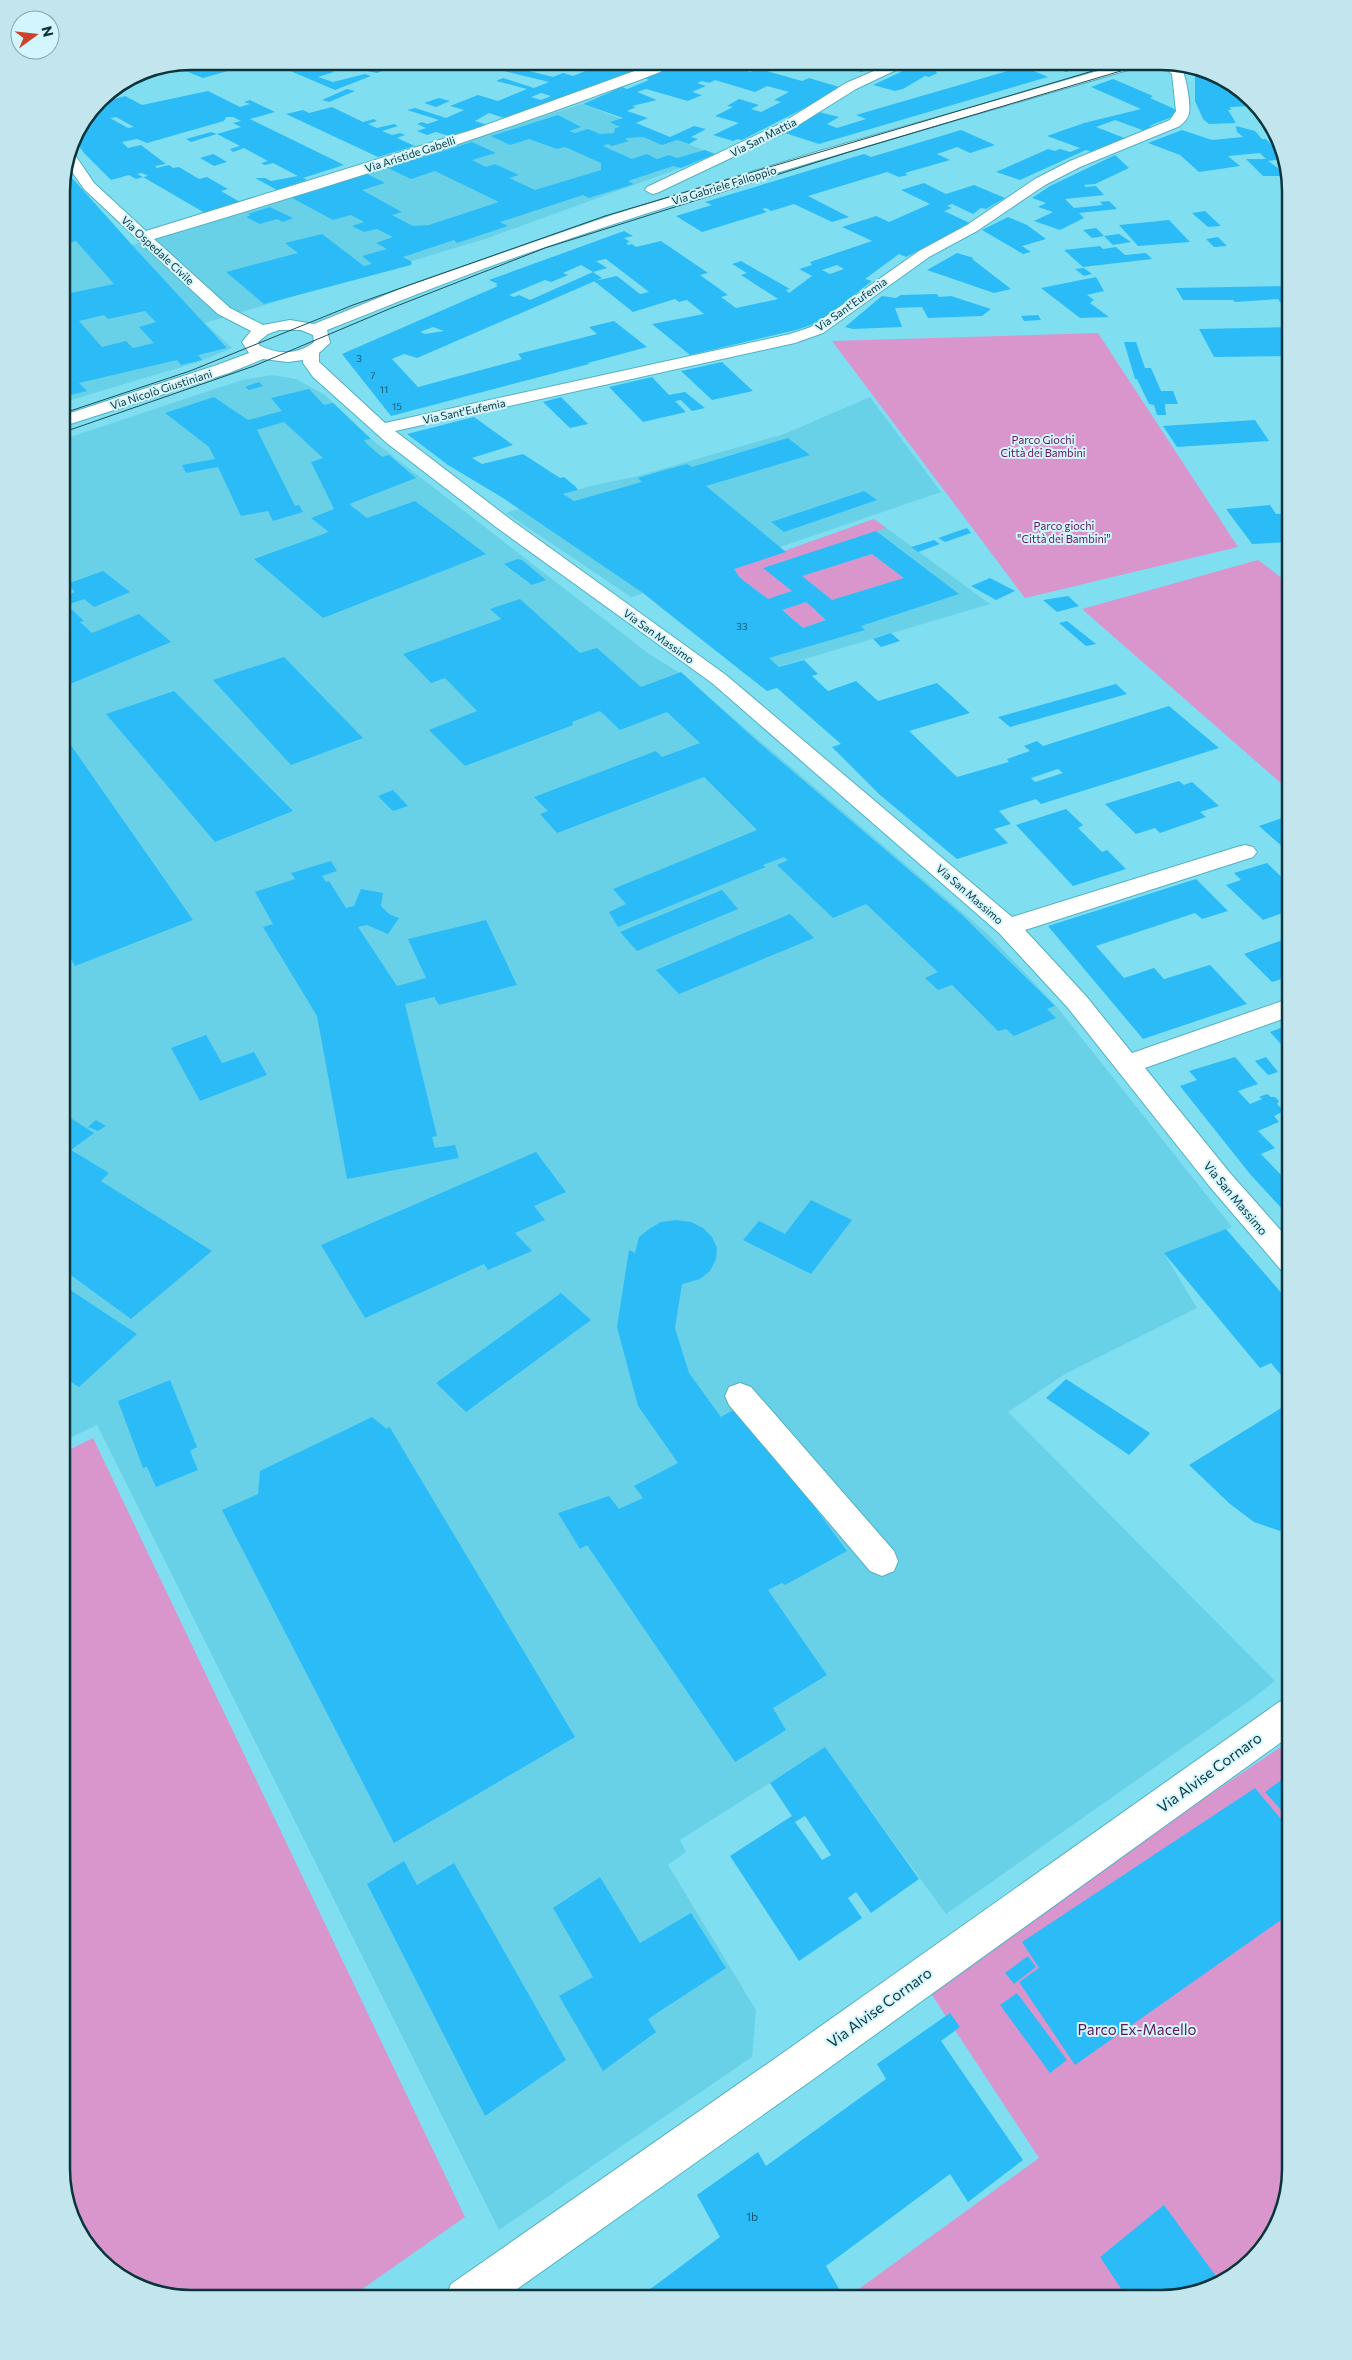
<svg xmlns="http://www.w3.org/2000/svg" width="1352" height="2360" font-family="Commissioner,sans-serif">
  <rect width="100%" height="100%" fill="#80def1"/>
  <path fill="#69d1e7" d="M582,104L714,154L675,170L485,239L205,323L232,348L198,362L61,403L62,183L65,170L132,245L250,210Z
    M272,375L296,379L325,395L371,439L649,654L680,673L989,935L1057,1007L1232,1227L1164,1253L1197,1308L1065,1374L1008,1412L1275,1681L1252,1699L946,1914L825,1748L680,1840L686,1852L668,1865L756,2010L752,2057L499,2230L97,1425L61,1442V440L242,380Z
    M870,397L941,492L649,592L631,597L506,513L590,486L634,477L784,434Z
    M874,519L990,604L748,676L657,605L739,578L734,569Z"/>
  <path fill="#d896cd" d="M1098,333L1238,547L1025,598L832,341Z
    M874,519L886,528L764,568L792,591L768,599L740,578L734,569Z
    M872,554L904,578L832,600L802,576Z
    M1258,560L1291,585V792L1082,609Z
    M806,602L826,620L803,628L782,610Z
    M93,1438L465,2217L348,2299L183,2298L119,2277L75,2226L61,2169V1454Z
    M1291,1740V2169L1269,2241L1218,2285L1161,2299H845L1039,2158L926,1986Z"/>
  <path fill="#2bbcf8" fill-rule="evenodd" d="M191,61L206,67L226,61L260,62L203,78L171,65Z
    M267,61H310L334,72L318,77L333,82L365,74L371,76L335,90Z
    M390,61H405L377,73L367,71Z
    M555,61L593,68L599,66L591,64L594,63L603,65L613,61H665L510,120L489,113L475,121L487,125L449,136L436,132L427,135L417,131L426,128L417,124L422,122L427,124L439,120L407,110L415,108L446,118L464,110L450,106L478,95L498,101L527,89L496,81L503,78L534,88L549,82L496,69L501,66L511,69L525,67L529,68L525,70L553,77L563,73L573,76L588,70L581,68L576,70L551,63ZM541,93L551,96L541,100L531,97Z
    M684,61H735L742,64L733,67L750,72L759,69L802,81L809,78L839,87L820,100L742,140L737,139L733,141L713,135L739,123L715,116L733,107L727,106L739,99L759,105L751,109L761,112L781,102L774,100L789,92L767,86L755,92L715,80L709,83L702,81L697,83L706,86L692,92L702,95L688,101L646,89L637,92L657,100L632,106L636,107L627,111L648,118L636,123L670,137L694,126L706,129L691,137L698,139L689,144L677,140L662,145L643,137L627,138L625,139L629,141L612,146L608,144L603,146L632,159L647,154L657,159L669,155L677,158L705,150L715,154L681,168L673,166L628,181L634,184L589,198L583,195L500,222L508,226L457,243L454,240L403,257L412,262L411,265L264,304L226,272L298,253L285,243L322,234L364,266L372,264L362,256L387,249L376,243L393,237L377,229L364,232L352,226L364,222L351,215L333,220L292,198L367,174L385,183L362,190L402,212L392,215L413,226L429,225L499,202L435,171L411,179L388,168L472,142L496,153L472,160L486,167L495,164L519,175L509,178L535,190L601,170V163L565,147L557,149L529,139L510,145L491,136L558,115L581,127L569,131L575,133L588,129L600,134L614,133L615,128L620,127L610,122L623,118L583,104L622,87L627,89L649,80L644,78Z
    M834,61H885L862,72L830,63Z
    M957,61H991V63L964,67Z
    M995,61L1013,62L1048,77L819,144L785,133L819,112L839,117L827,124L837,128L866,119L856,115L1011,70V69Z
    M922,62L943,68L935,72L938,73L929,77L925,76L903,89L895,91L873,85Z
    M1042,62H1099L1066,72L1046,64L1039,66L1033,64Z
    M1195,70L1233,83L1251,104H1249L1252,106L1230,107L1231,110H1228L1236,123L1209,124L1203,119L1195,101Z
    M1113,79L1153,96L1150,98L1177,110L1172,117L1149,126L1153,127L1145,131L1115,120L1096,127L1127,139L1092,152L1086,150L1020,180L996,172L1048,149L1055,151L1060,149L1070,152L1080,148L1047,136L1084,123L1141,109L1091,87Z
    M347,89L355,91L329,102L322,100Z
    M208,91L240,107L250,104L244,102L250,100L275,112L250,119L344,165L303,178L307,180L277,190L255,178H265L271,181L298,176L273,163L265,165L261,163L268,161L244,148L233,152L230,149L240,146L217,134L241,127L233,123L241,121L233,117H226L224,121L147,143L137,139L122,142L128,148L141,145L166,164L155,166L157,168L169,165L173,168L179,167L199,179L207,177L228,189L221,191L240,202L205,213L143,177L148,176L142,173L137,174L143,177L136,179L129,175L111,180L84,153L76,142L71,143L96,104L125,96L142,105ZM116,117L134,127L128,128L110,118Z
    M439,98L450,101L436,107L424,103Z
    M332,107L363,122L374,119L377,121L368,124L377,128L394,124L398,126L382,131L392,135L400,133L405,135L397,138L415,146L378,157L286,114L303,110L309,113Z
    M1236,126L1255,131L1262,139H1266L1282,156L1283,159L1268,161L1278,168L1283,176H1263L1246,159H1266L1260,153L1228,156L1240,166L1199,172L1180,155L1148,143L1182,130L1212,140L1243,137L1237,132Z
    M961,130L995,145L970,153L957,147L937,154L950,160L905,173L908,175L899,177L887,172L808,196L849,217L832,222L794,204L771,211L766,208L762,209L767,212L702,232L676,216L712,205L705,202L864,154L871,157Z
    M211,132L217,134L191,142L186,139Z
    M213,154L217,156L227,162L214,166L200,158Z
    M1115,155L1129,168L1095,184L1084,185L1086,187L1096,186L1104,195L1065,199L1074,208L1103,205L1100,202L1109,201L1117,209L1079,213L1084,218L1060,230L1034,221L1053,212L1038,207L1046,203L1032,198L1050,186Z
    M65,170L132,245L227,348L198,355L202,360L181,365L177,360L79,383L87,391L62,397L61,295L114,284L76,241L62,245V222L69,220L62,212V183ZM145,311L156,322L139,327L154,343L133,348L126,341L102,347L79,321L104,315L108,319Z
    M924,183L946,194L974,185L1005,198L986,209L981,208L973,214L952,204L947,206L952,208L944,211L972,224L906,257L899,254L865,279L872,281L826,317L820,322L796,330L690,355L652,324L704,314L687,300L679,302L675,299L633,312L594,281L617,276L640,294L649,292L606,259L596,261L607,268L593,272L602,278L417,358L404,354L392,359L418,387L522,359L518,354L597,334L589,327L614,321L647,347L588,363L589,364L391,416L342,354L498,286L495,285L498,284L489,280L624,231L633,236L624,238L630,242L626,243L628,245L632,244L636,247L661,241L708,273L700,275L728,295L721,297L736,308L778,299L741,275L747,273L732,264L741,261L790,289L786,290L789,293L812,276L799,269L812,265L810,262L872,241L842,227L876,216L889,222L930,204L901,190ZM581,265L593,272L530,300L519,295L514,297L509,295L545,280L551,282L568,275L563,273ZM837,265L844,269L830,274L822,270ZM433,327L444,331L425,334L420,332Z
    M270,207L293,218L283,222L277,219L260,224L246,217L251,215L248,214Z
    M1205,211L1221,226L1208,227L1192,213Z
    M1008,217L1027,225L1046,239L1022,246L1031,252L1023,254L982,230Z
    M1169,220L1190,242L1138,246L1119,225Z
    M1096,228L1104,236L1092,238L1083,230Z
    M1119,234L1131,242L1113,245L1104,236Z
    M1218,237L1227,246L1214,247L1206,239Z
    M1100,246L1103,249L1116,247L1125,255L1146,253L1152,259L1083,267L1064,250Z
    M957,253L974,258L972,259L1011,289L994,293L927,270Z
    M1084,268L1092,274L1084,276L1075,269Z
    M1096,277L1104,291L1087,295L1094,300L1090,303L1109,317L1080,318L1041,288Z
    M1291,286V319L1278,299L1235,302L1233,300H1183L1176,288Z
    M937,294L939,297L951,296L991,309L982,316L928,318L922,307L895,308L902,327L853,329L845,327L882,296L896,298L901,295Z
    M1038,315L1041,320L1024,321L1021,316Z
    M1291,327V356L1214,357L1199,329Z
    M1124,342H1136L1145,368H1151L1161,391H1173L1178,404H1165L1166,415H1157L1154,405L1149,404L1137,379H1135Z
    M722,362L753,391L712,400L681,371Z
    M652,377L669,395L685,392L705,408L692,411L681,400L675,401L686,412L643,422L609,387Z
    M259,382L263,386L249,390L245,387Z
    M309,389L324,405L333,403L371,439L364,440L367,444L382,457L389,455L416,478L349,504L367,518L415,501L486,554L323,618L254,559L329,532L311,518L334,509L311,462L323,458L284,422L257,430L295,506L299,505L303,512L273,521L268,511L241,516L218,467L186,473L182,465L215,459L209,447L165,413L214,397L248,420L282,411L271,398Z
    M561,397L588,424L570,428L543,402Z
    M474,417L513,445L472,458L482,464L523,454L560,478L564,477L576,487L578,490L563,494L574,501L642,482L638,478L661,471L687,464L692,467L788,438L810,455L706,486L786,552L734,569L740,578L768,599L792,591L763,568L876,531L959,594L861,626L865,630L769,658L779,667L804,660L818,674L812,676L828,691L856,681L878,701L937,683L970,713L909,731L957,777L1009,762L1007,759L1030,751L1024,746L1037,741L1043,746L1169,706L1219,748L1041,804L1036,799L999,811L1011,824L994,829L1008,843L957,859L880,795L832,747L841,744L777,688L767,691L643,593L503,498L448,465L407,434ZM872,554L904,578L832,600L802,576ZM806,602L812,607L826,620L803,628L782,610ZM1058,769L1063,773L1035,782L1031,778Z
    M1255,420L1269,441L1177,447L1163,426Z
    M1283,468H1291V481H1288Z
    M864,491L877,500L784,532L771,522Z
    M1270,505L1276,514L1291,513V542L1252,544L1226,509Z
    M967,528L971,533L945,542L938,538Z
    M934,540L940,544L918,552L911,547Z
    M518,559L522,560L546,580L532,585L504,564Z
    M103,571L130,592L94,607L84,599L67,605L84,621L80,622L92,633L139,614L171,642L70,684L61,676V598L75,592L67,584Z
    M990,578L1015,591L996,600L971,586Z
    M1068,596L1079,606L1057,612L1043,600Z
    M520,599L580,653L597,648L641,687L681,672L757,741L961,914L1055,1006L1047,1009L1056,1018L1014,1036L1006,1029L998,1031L952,985L938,990L925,978L938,972L866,904L833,918L777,865L788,860L784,857L763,865L766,867L618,927L609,912L626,904L613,889L757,830L704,777L557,833L540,814L548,811L534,797L656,751L662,757L700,743L667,712L620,730L600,711L572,722L573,725L465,766L429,730L477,711L445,678L431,683L403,654L501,619L490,609Z
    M1067,621L1096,644L1086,646L1059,623Z
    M891,633L900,641L881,647L873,639Z
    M284,657L363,738L291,765L213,680Z
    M1116,684L1127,694L1010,727L998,717Z
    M174,691L293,811L215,842L106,714Z
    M61,731L193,920L75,966L61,943Z
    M1179,781L1184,785L1192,782L1219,806L1200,812L1206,817L1160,833L1155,828L1136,834L1105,804Z
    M393,790L408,806L393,811L378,796Z
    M1066,809L1083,825L1078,828L1102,852L1107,850L1126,869L1073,886L1016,825Z
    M1291,815V854L1259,826Z
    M331,861L337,871L322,876L326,882L329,881L346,908L354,906L361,889L383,893L381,906L389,914L399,918L388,934L367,925L358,927L397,986L426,978L408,939L486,920L517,985L439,1005L434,997L405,1004L437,1136L432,1137L435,1148L455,1145L459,1158L347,1179L317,1016L263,927L273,924L255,892L295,879L291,873Z
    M1267,863L1291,886V910L1263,920L1226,885L1241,880L1234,873Z
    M1196,879L1228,911L1202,919L1195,913L1096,946L1124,978L1154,968L1164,979L1210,965L1247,1004L1143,1039L1048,926Z
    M722,890L738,909L637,951L620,932Z
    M790,914L814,938L679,994L656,970Z
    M1291,937V976L1272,982L1244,954Z
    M1291,1024V1055L1270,1032Z
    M206,1035L222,1063L254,1052L267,1075L200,1101L171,1048Z
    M1235,1057L1258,1084L1238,1091L1250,1104L1262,1099L1259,1097L1267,1094L1271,1097H1275L1279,1101L1277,1104L1284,1111L1291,1109V1120L1284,1111L1274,1116L1279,1122L1258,1131L1275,1148L1261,1154L1284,1178L1291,1175V1210L1285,1212L1250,1174L1180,1086L1197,1080L1189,1071Z
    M1266,1057L1278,1072L1268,1075L1255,1061Z
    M61,1112L94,1133L71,1150L109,1173L101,1181L212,1251L131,1319L61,1268Z
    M96,1120L106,1126L98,1131L88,1127Z
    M536,1152L566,1192L534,1206L545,1220L515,1233L532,1251L488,1270L484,1264L365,1318L321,1245Z
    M811,1200L852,1220L811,1274L743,1240L759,1221L785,1234Z
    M676,1220L691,1222L703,1228L712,1237L717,1248L716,1259L710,1271L700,1279L682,1284L675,1328L689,1373L721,1417L740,1406L847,1551L785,1585L782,1583L768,1590L827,1675L773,1708L786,1730L735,1762L587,1545L580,1549L558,1513L609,1496L619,1509L643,1498L634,1486L678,1463L638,1406L617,1327L629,1250L635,1253L639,1237L649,1229L661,1222Z
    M1226,1229L1291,1304V1387L1271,1363L1260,1368L1164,1253Z
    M61,1284L137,1334L79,1387L61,1376Z
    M561,1293L591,1320L466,1412L436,1383Z
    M1066,1379L1150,1433L1147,1437L1129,1455L1046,1398Z
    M170,1380L197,1447L190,1451L198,1470L156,1487L147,1467L143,1468L118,1401Z
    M1291,1402V1535L1254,1522L1230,1504L1189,1465Z
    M372,1417L387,1429L389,1426L575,1737L394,1843L222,1510L258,1494L260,1471Z
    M825,1747L919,1879L871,1913L856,1892L848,1898L862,1918L799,1961L730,1856L792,1816L770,1783ZM805,1816L831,1855L822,1860L795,1822Z
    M1291,1773V1821L1265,1792Z
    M1255,1788L1291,1831V1913L1075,2065L1019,1982L1039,1968L1022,1942Z
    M404,1861L417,1885L454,1863L566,2060L485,2116L367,1884Z
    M600,1877L640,1943L691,1913L726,1968L648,2019L656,2032L603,2071L559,1996L593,1977L553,1908Z
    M1028,1956L1036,1967L1014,1984L1005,1973Z
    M1017,1993L1067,2060L1050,2073L1000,2005Z
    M950,2013L960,2027L941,2041L1023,2160L968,2202L950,2174L826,2266L843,2296L840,2299H637L720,2237L697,2195L758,2152L766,2166L886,2079L877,2064Z
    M1164,2205L1221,2283L1218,2285L1161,2299H1128L1100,2257Z"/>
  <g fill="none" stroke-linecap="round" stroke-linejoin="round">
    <defs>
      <path id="minor" d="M662,61H680C672,70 608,91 593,97C448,150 301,195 154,239L230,308L263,325L290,320L314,324L410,285L615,214L823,150L1129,62H1147L1145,65C938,126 729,183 525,254C458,277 393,304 327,330L330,343L319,353V362L385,423L790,334L811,327L919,251L967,225L1035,179L1070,161L1170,120L1176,111L1172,74L1158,62C1164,61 1175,61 1180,66C1186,73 1191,105 1189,113C1188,119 1184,122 1180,126L1080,167L1045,185L977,231L929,257L823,333L795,343L395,431L510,519L726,675L1012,917L1237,847L1245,845L1253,847L1257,852L1253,857L1025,930L1086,996L1132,1053L1291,998V1016L1145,1068L1230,1173L1291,1242V1273L1281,1270L1210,1187L1068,1008L999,933L712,683L496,527L388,444L313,377L303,363V360L288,362L263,359L229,373L61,427V416L217,365L249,353L242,342L251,331L218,314L184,283L84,189L66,163L69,151L73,152L94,183L146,231L472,130ZM279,330H301L313,335L314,342C298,355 277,355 259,345L258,342L268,334Z
        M897,61H915L856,89L792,129L657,193L652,194L645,190L647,187L782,123L846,83Z
        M740,1383L751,1387L894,1551L898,1561L894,1571L882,1576L870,1571L729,1405L725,1396L729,1387Z
        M1291,1698V1735L815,2078L503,2299H445L451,2284L787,2050L1279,1702Z"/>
    </defs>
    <use href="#minor" stroke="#51b1c3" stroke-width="2"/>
    <use href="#minor" fill="#fff" fill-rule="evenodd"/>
    <path stroke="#1c4f58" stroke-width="1" d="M61,414L190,371L353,305L605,216L1123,62
      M61,433L254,366L389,309L545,248L849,152L1151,62"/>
  </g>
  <g text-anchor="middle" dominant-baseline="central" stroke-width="4" stroke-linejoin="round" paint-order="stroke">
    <g font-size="10" fill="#12576b">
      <text x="359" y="358">3</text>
      <text x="373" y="375">7</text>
      <text x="384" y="389">11</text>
      <text x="397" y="406">15</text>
      <text x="742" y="626">33</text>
    </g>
    <g font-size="11" fill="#0a353c" stroke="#d3f5fd">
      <text transform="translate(763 137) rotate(-27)">Via San Mattia</text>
      <text transform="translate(410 154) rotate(-18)">Via Aristide Gabelli</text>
      <text transform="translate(724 185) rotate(-17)">Via Gabriele Falloppio</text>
      <text transform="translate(158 250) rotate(43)">Via Ospedale Civile</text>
      <text transform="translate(851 304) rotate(-35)">Via Sant'Eufemia</text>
      <text transform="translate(161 389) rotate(-18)">Via Nicolò Giustiniani</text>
      <text transform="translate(464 411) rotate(-12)">Via Sant'Eufemia</text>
      <text transform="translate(659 636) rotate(36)">Via San Massimo</text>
      <text transform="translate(970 894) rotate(41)">Via San Massimo</text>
    </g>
    <g font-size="11" fill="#63145c" stroke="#d3f5fd">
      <text x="1043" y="439">Parco Giochi<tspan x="1043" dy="13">Città dei Bambini</tspan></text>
      <text x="1064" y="525">Parco giochi<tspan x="1064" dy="13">"Città dei Bambini"</tspan></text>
    </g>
    <g font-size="12" fill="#0a353c" stroke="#d3f5fd">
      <text transform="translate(1236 1198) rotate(50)">Via San Massimo</text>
    </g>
    <g font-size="12" fill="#12576b">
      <text x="752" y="2216">1b</text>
    </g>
    <g font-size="15" fill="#0a353c" stroke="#d3f5fd">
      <text transform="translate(1209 1772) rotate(-36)">Via Alvise Cornaro</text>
      <text transform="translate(879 2007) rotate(-36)">Via Alvise Cornaro</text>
    </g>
    <g font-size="15" fill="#63145c" stroke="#d3f5fd">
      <text x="1137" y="2029">Parco Ex-Macello</text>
    </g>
  </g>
  <path d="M0 0H1352V2360H0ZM191 70H1161A121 121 0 0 1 1282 191V2169A121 121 0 0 1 1161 2290H191A121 121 0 0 1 70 2169V191A121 121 0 0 1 191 70Z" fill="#c3e6ee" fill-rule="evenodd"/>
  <path fill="none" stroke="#0a353c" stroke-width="2.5" d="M191 70H1161A121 121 0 0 1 1282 191V2169A121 121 0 0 1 1161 2290H191A121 121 0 0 1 70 2169V191A121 121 0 0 1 191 70Z"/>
  <g transform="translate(35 35) rotate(75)"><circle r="24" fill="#d3f5fd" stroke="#83a8b0"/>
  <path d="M0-4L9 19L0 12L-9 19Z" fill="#cd422a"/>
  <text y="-8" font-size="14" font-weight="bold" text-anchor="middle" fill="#0a353c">N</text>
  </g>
</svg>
